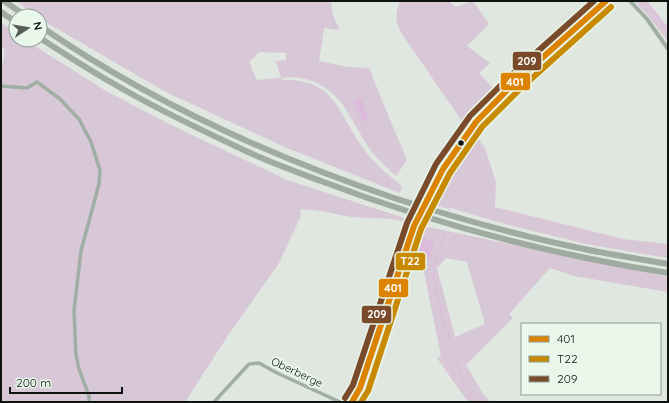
<svg xmlns="http://www.w3.org/2000/svg" width="669" height="403" font-family="Quicksand,sans-serif">
  <rect width="100%" height="100%" fill="#e0e6e0"/>
  <path fill="#d7c7d7" fill-rule="evenodd" d="M16,1H331L333,16L339,28L338,30L324,28L319,61L348,67L369,68L391,122L407,160L396,176C385,166 373,155 365,142C358,131 352,119 345,108C331,87 307,74 282,78L283,80C334,79 337,110 361,145C371,161 387,174 402,186L400,193L287,148L166,92L49,24L40,18V16H37ZM259,52L286,53V60L276,61L281,78L257,80L249,62Z
    M400,1H449L455,7L473,1L489,24L467,46L490,63L479,73L498,93L469,127H466L402,34C395,22 395,14 400,1Z
    M594,1H602L554,43L551,41Z
    M635,1H647L668,27V42L651,19Z
    M1,23L16,33V40H25L106,91L171,125L287,180L404,218L403,221C386,217 370,219 353,217C336,215 318,208 300,210L301,216L279,263L227,337L185,402H1V68H2L5,49L1,48Z
    M474,132L485,148L496,182L495,207L623,239L668,244V258L586,244L505,224L434,203Z
    M418,225L668,277V292L574,276L550,268L509,314L513,318L466,365L484,395L490,402H468L437,358L441,356L423,267L405,261ZM446,258L467,262L485,324L455,337L437,268Z"/>
  <path fill="#ddb9de" d="M361,99L368,117L363,121L355,101Z
    M422,238H425L434,244V247L430,252L432,257C426,260 422,258 415,256L418,244Z"/>
  <g fill="none" stroke-linecap="round" stroke-linejoin="round">
    <path stroke="#ddb9de" stroke-width="1" d="M645,1L651,7L668,31
      M236,85L246,77
      M353,101L367,134
      M214,103L233,88
      M431,203L448,208L450,211
      M417,234L410,255L411,259L433,266
      M433,269L445,233
      M433,274L443,320L451,340
      M454,348L463,383L476,402"/>
    <path stroke="#a0aea4" stroke-width="3.5" d="M1,86L27,88L37,82L60,99L79,119L91,142L100,170L99,184L81,251L74,311L76,355L79,369L89,396V402
      M214,402L249,364L259,363L277,373L340,402"/>
    <path stroke="#a0aea4" stroke-width="4" d="M630,1L647,19L668,49
      M352,402L360,388L414,226L443,169L476,122L514,83L606,1"/>
    <path stroke="#9faaa0" stroke-width="6" d="M4,1L26,16
      M1,12L16,22
      M40,26C149,101 269,156 394,198C456,218 520,236 584,249C612,255 640,259 668,264
      M40,38C63,53 86,68 109,81C152,107 203,131 248,152C272,163 297,172 321,181C434,224 549,254 668,273"/>
    <defs>
      <path id="bus-1" d="M352,402L360,388L414,226L443,169L476,122L514,83L606,1"/>
      <path id="bus-2" d="M361,402L368,391L421,229L450,173L482,127L520,89L611,7"/>
      <path id="bus-3" d="M345,398L353,385L407,223L436,164L470,116L509,77L594,1"/>
    </defs>
    <use href="#bus-1" stroke="#e9f7eb" stroke-width="9"/>
    <use href="#bus-2" stroke="#e9f7eb" stroke-width="9"/>
    <use href="#bus-3" stroke="#e9f7eb" stroke-width="9"/>
    <use href="#bus-1" stroke="#dc8402" stroke-width="6"/>
    <use href="#bus-2" stroke="#c88903" stroke-width="6"/>
    <use href="#bus-3" stroke="#7a4b2a" stroke-width="6"/>
  </g>
  <circle fill="#0e130f" stroke="#e9f7eb" stroke-width="1.5" cx="461" cy="143" r="3.5"/>
  <g text-anchor="middle" dominant-baseline="central" stroke-width="4" stroke-linejoin="round" paint-order="stroke">
    <g font-size="11" fill="#0e130f" stroke="#e9f7eb">
      <text transform="translate(297 372) rotate(25)">Oberberge</text>
    </g>
  </g>
  <g stroke="#e9f7eb" stroke-width="1.5">
    <rect x="512" y="51" width="30" height="20" rx="4" fill="#7a4b2a"/>
    <rect x="500" y="72" width="31" height="19" rx="4" fill="#dc8402"/>
    <rect x="395" y="252" width="31" height="19" rx="4" fill="#c88903"/>
    <rect x="378" y="278" width="31" height="20" rx="4" fill="#dc8402"/>
    <rect x="361" y="305" width="31" height="19" rx="4" fill="#7a4b2a"/>
  </g>
  <g font-size="11" text-anchor="middle" font-weight="bold" fill="#fff">
    <text x="527" y="65">209</text>
    <text x="515" y="86">401</text>
    <text x="410" y="265">T22</text>
    <text x="393" y="292">401</text>
    <text x="377" y="318">209</text>
  </g>
  <rect width="669" height="403" fill="none" stroke="#0e130f" stroke-width="4"/>
  <rect x="521" y="323" width="140" height="72" fill="#e9f7eb" stroke="#919c93"/>
  <rect x="529" y="336" width="20" height="6" fill="#dc8402" stroke="#919c93"/>
  <text x="557" y="343" font-size="12" fill="#0e130f">401</text>
  <rect x="529" y="356" width="20" height="6" fill="#c88903" stroke="#919c93"/>
  <text x="557" y="363" font-size="12" fill="#0e130f">T22</text>
  <rect x="529" y="376" width="20" height="6" fill="#7a4b2a" stroke="#919c93"/>
  <text x="557" y="383" font-size="12" fill="#0e130f">209</text>
  <g transform="translate(28 28) rotate(78)"><circle r="19" fill="#e9f7eb" stroke="#919c93"/>
  <path d="M0-3L7 15L0 10L-7 15Z" fill="#585d58"/>
  <text y="-6" font-size="11" font-weight="bold" text-anchor="middle" fill="#0e130f">N</text>
  </g>
  <path d="M10 387v6h112v-6" fill="none" stroke="#0e130f" stroke-width="2"/>
  <text x="16" y="387" font-size="12" fill="#0e130f" stroke="#e9f7eb" stroke-width="3" paint-order="stroke">200 m</text>
</svg>
